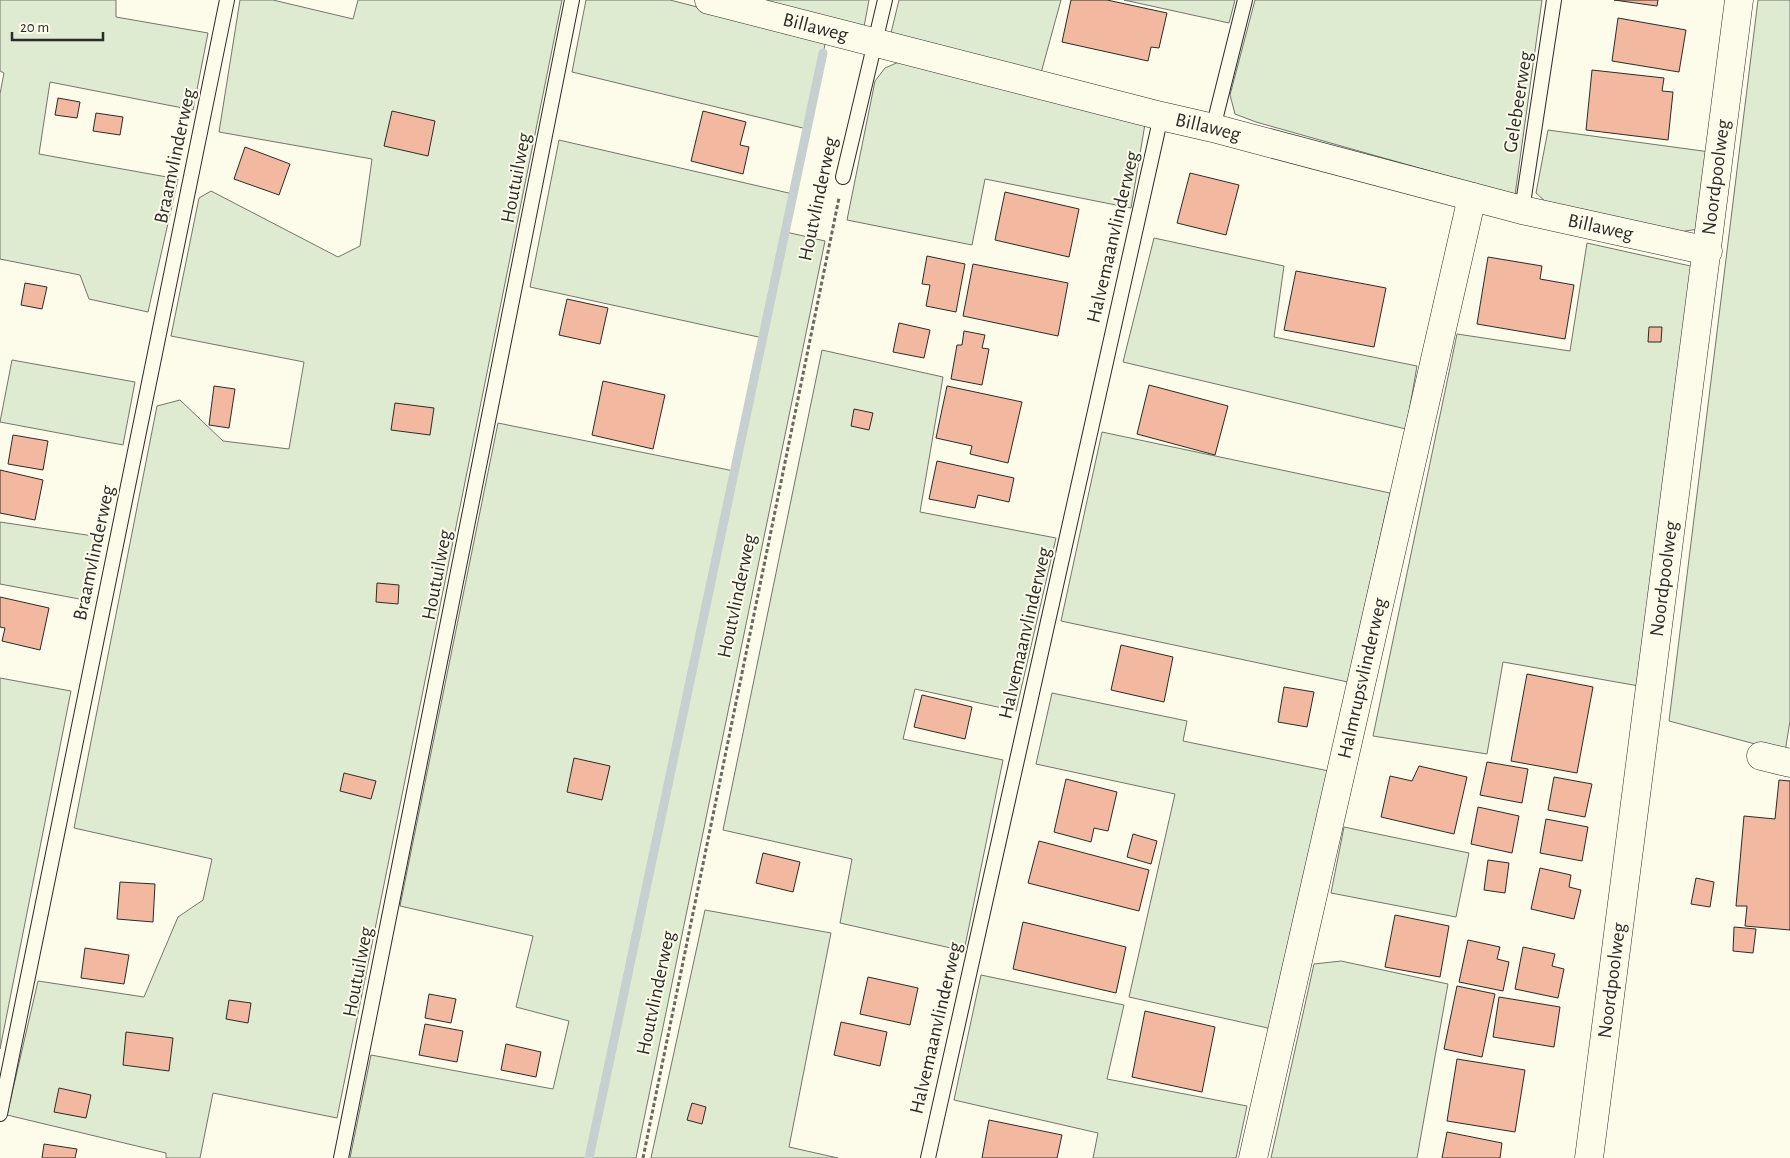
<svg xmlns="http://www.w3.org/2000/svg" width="1790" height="1158" font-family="'Alegreya Sans',sans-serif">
  <rect width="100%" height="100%" fill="#fdfbea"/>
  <path fill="#deebd1" stroke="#74746e" d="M0,0H116V17L208,33L193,110L50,82L39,154L178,179L148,312L89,299L80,275L0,259V94L4,73L0,71Z
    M240,0H273L353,19L358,0H562L337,1118L213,1093L200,1158H166V1153L7,1115L38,981L144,997L178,917L203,900L212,859L74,828L157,406L180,400L223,441L289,449L304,362L171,336L199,198L211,191L338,257L360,246L372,159L219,132Z
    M586,0H670L826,40L807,129L572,72Z
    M763,0H869L864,27Z
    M899,0H1061L1041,73L891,33Z
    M1124,0H1235L1229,23Z
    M1255,0H1542L1515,195L1256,122L1235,114L1230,95Z
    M1758,0H1790V721L1785,752L1669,721Z
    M901,61L1145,124L1131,208L985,179L972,245L847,220L875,81L885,68Z
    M1548,130L1710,152L1699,229L1679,232L1546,202L1536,193Z
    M559,140L793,194L786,232L825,241L636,1158H350L371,1055L553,1089L569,1021L516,1007L533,936L400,906L498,423L734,471L763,338L530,287Z
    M1154,238L1284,266L1274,337L1417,366L1406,429L1123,362Z
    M1587,243L1695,267L1639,686L1503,662L1487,754L1373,736L1457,334L1570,351Z
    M822,350L943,377L920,512L1056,538L1016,711L915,689L903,739L1003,760L964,951L840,923L852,859L723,830Z
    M12,360L135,382L123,445L0,422Z
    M1102,432L1390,493L1348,682L1061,621Z
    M0,522L100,537L90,601L0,584Z
    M0,678L71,691L0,1049Z
    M1052,693L1187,721L1183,741L1329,771L1272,1029L1129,997L1175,794L1036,764Z
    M1344,827L1469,853L1456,917L1331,893Z
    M705,910L831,933L789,1147L838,1158H651Z
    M1341,961L1448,984L1417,1158H1271L1314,964Z
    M981,975L1124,1005L1107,1079L1247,1106L1236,1158H1093L1098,1133L954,1100Z"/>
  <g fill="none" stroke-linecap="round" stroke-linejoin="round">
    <path stroke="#c7d0d0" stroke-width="9" d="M589,1158L823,53"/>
  </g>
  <path fill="#f2b8a0" stroke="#2b2b2b" d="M1071,0H1107L1167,13L1159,48L1151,47L1148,61L1062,42Z
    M1614,0H1658L1657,6Z
    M1618,18L1686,30L1679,72L1612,61Z
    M1592,70L1664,78L1662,91L1673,92L1668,140L1586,130Z
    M58,98L80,102L77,118L55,115Z
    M392,111L435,121L428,156L384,146Z
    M703,111L746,122L740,145L749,147L743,174L691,161Z
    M96,113L123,117L120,135L93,131Z
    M245,147L290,164L279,195L234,179Z
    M1190,173L1239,185L1226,235L1177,223Z
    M1005,192L1079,209L1069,257L995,240Z
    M927,256L965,264L956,312L926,306L930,285L922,284Z
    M1488,257L1542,266L1540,279L1574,285L1565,339L1477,324Z
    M973,264L1068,283L1058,336L963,316Z
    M1296,271L1386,288L1374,347L1284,330Z
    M25,283L47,287L42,309L21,305Z
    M567,299L608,308L600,344L559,335Z
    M899,323L930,330L924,358L893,352Z
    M1649,327H1662L1661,342H1648Z
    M964,331L985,335L982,348L989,349L982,385L951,379L957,345H962Z
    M603,381L665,395L653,449L592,435Z
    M1149,385L1228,406L1215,455L1137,434Z
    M214,386L235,389L229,428L209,425Z
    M947,386L1022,402L1008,463L970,454L972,446L936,438Z
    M395,403L434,408L430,435L391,430Z
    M854,409L873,413L869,430L851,426Z
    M13,435L48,441L43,470L8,464Z
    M937,461L1014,478L1009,502L978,495L975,508L929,499Z
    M0,470L43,480L35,520L0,513Z
    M377,583L399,585L398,604L376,602Z
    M0,597L49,608L40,650L2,641L5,628L0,627Z
    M1121,645L1173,657L1164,702L1111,690Z
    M1527,674L1593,687L1577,773L1511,761Z
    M1284,687L1314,692L1307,727L1278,722Z
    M922,695L972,707L965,739L914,727Z
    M574,758L610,766L602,800L567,792Z
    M1487,762L1528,769L1522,803L1480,795Z
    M1419,766L1467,777L1454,834L1381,817L1390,776L1412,781Z
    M344,773L376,781L371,799L340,791Z
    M1554,777L1592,784L1585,817L1548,810Z
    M1066,779L1117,792L1108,831L1094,828L1091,842L1054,832Z
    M1779,780L1790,781V930L1745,926L1747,906H1736L1744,816L1775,819Z
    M1478,807L1519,816L1512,853L1471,844Z
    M1546,819L1588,827L1582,861L1540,853Z
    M1133,834L1157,841L1151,864L1127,857Z
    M1039,841L1149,870L1139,911L1028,883Z
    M763,853L800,862L793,892L756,883Z
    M1488,860L1509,863L1505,893L1484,890Z
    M1540,868L1571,875L1569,887L1581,890L1574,919L1531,909Z
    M1696,878L1714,882L1710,907L1691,904Z
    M120,882L155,884L153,922L117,919Z
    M1395,915L1449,926L1440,977L1385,967Z
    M1023,922L1126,947L1116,993L1013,969Z
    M1734,927L1756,929L1753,953L1733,951Z
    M1468,940L1500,947L1497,959L1509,962L1503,991L1459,982Z
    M1523,947L1555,954L1552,966L1564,969L1558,998L1515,989Z
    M85,948L129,955L124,984L81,978Z
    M868,977L918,988L910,1025L860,1014Z
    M1457,986L1495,994L1482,1057L1444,1049Z
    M429,994L456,999L451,1023L425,1018Z
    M1499,997L1560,1007L1554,1047L1493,1037Z
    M229,1000L251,1003L248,1023L226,1019Z
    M1145,1011L1215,1027L1202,1092L1132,1077Z
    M841,1022L887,1032L880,1066L834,1055Z
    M425,1024L463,1031L457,1062L419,1055Z
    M126,1032L173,1038L169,1071L123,1065Z
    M506,1044L541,1052L536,1077L501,1070Z
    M1457,1059L1525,1070L1515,1132L1447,1121Z
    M59,1088L91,1095L86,1118L54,1112Z
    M692,1103L706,1107L702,1124L687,1120Z
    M989,1120L1062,1135L1057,1158H982Z
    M1447,1132L1502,1143L1500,1158H1442Z
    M44,1144L77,1149L75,1158H42Z"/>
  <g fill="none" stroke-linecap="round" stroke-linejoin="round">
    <defs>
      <path id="lane" d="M1213,128L1245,0
        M843,177L885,0
        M1522,210L1554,0
        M0,1114L227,0
        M341,1158L572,0
        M928,1158L1161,116"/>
      <g id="street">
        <path id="s1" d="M709,0L1161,116L1213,128L1522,210L1708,251"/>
        <path d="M1761,756L1790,763"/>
        <path id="s2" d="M1253,1158L1472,197"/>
        <path id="s3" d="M1589,1158L1739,0"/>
      </g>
    </defs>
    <use href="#lane" stroke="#2b2b2b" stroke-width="16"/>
    <use href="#street" stroke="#2b2b2b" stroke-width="29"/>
    <path stroke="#6a6964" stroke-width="3" stroke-dasharray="4 2.5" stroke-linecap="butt" d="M643,1158L839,198"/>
    <use href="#lane" stroke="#fdfbea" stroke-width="14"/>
    <use href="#street" stroke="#fdfbea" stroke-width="28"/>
  </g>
  <g text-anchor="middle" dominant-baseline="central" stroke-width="4" stroke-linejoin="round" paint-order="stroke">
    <g font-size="20" fill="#2b2b2b" stroke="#fdfbea">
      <text stroke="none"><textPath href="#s1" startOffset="110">Billaweg</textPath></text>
      <text transform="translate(1518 102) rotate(-81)">Gelebeerweg</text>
      <text stroke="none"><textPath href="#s1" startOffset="515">Billaweg</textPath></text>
      <text transform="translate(175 156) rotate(-78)">Braamvlinderweg</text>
      <text stroke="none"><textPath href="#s3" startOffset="989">Noordpoolweg</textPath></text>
      <text transform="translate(516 178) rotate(-79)">Houtuilweg</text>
      <text transform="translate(818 199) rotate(-78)">Houtvlinderweg</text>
      <text stroke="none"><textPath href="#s1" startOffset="920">Billaweg</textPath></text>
      <text transform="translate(1113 237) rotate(-77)">Halvemaanvlinderweg</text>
      <text transform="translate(94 553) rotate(-78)">Braamvlinderweg</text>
      <text transform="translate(437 575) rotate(-79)">Houtuilweg</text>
      <text stroke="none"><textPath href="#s3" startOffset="584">Noordpoolweg</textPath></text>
      <text transform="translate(737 596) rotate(-78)">Houtvlinderweg</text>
      <text transform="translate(1025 633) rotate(-77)">Halvemaanvlinderweg</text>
      <text stroke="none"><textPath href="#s2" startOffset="492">Halmrupsvlinderweg</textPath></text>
      <text transform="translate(358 972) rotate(-79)">Houtuilweg</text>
      <text stroke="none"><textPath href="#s3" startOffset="179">Noordpoolweg</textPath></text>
      <text transform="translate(656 993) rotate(-78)">Houtvlinderweg</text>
      <text transform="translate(936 1028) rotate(-77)">Halvemaanvlinderweg</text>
    </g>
  </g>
  <path d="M12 32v8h91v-8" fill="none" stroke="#2b2b2b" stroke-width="2.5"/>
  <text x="20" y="32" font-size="15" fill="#2b2b2b" stroke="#fdfbea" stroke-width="4" paint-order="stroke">20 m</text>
</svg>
